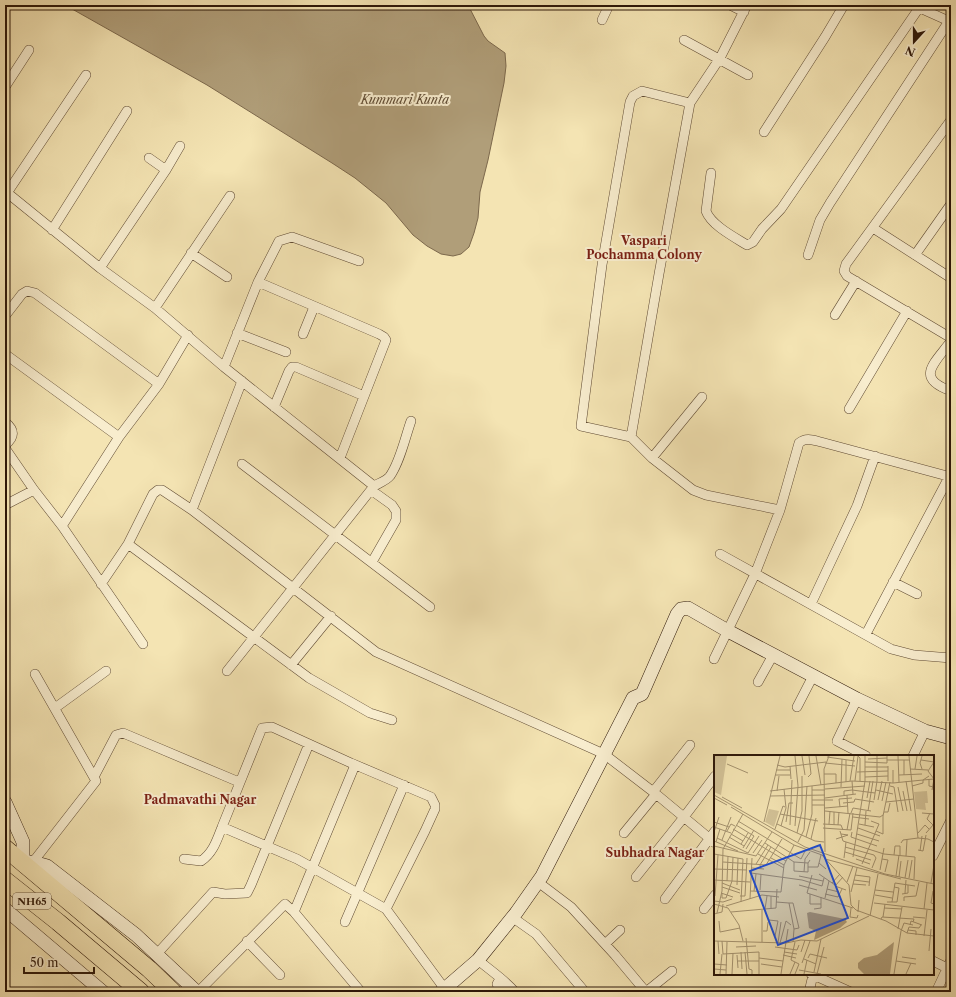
<svg xmlns="http://www.w3.org/2000/svg" width="956" height="997" font-family="'Libre Caslon Text',serif">
  <rect width="100%" height="100%" fill="#f4e4b3"/>
  <filter id="stains"><feTurbulence type="fractalNoise" baseFrequency=".005" numOctaves="4"/><feColorMatrix values="0 0 0 0 .2 0 0 0 0 .09 0 0 0 0 .02 0 0 0 .5 -.17"/></filter>
  <radialGradient id="worn" r=".72"><stop offset=".6" stop-color="#630" stop-opacity="0"/><stop offset="1" stop-color="#630" stop-opacity=".3"/></radialGradient>
  <path fill="#b09e79" stroke="#7c684c" d="M65,5H468L484,36L488,41L505,53L506,66L504,83L488,160L480,192L478,218L474,233L469,247L461,254L453,256L441,254L427,246L413,235L386,203L355,178L332,163L207,85Z"/>
  <g fill="none" stroke-linecap="round" stroke-linejoin="round">
    <defs>
      <path id="street" d="M730,5L744,12
        M747,5L720,58L690,103L659,274L631,437L652,458L693,490L706,495L780,510
        M913,5L951,22
        M602,20L609,5
        M684,40L748,75
        M5,87L29,50
        M951,120L846,264L844,271L847,276L951,338
        M764,132L825,37L844,5
        M149,158L166,170
        M711,173L706,211C711,225 734,237 747,245L753,242L762,229L781,209L919,8
        M5,191L100,268L155,308L224,367L374,486L227,671
        M7,193L86,75
        M873,228L951,278
        M52,230L127,111
        M191,253L227,277
        M808,255L820,220L830,203L949,21
        M915,255L951,204
        M100,268L166,170L180,146
        M258,282L379,334L384,337L386,340L340,458
        M155,308L230,196
        M835,315L856,281
        M5,316L22,294L27,291L35,293L159,384
        M237,333L286,352
        M303,334L314,307
        M951,341C935,363 914,378 951,391
        M5,354L119,437
        M224,367L258,282L279,241L292,237L359,261
        M274,407L289,371L292,367H296L364,396
        M849,409L907,311
        M5,422C15,430 15,437 5,445
        M631,437L581,426L602,265L630,102L633,96L642,91L690,103
        M5,448L34,490L62,526L143,644
        M652,458L702,397
        M242,464L430,607
        M374,486C379,483 386,481 390,476C400,462 405,438 411,421
        M371,490L392,505L396,511V520L372,562
        M5,505L34,490
        M192,510L242,381
        M62,526L119,437L159,384L188,335
        M128,544L309,678L370,713L392,720
        M720,554L891,649L914,655L951,658
        M893,582L917,594
        M101,584L128,544L153,494L158,490H162L192,510L376,652L604,754L656,794L715,843
        M811,604L857,506L875,456
        M866,634L949,477
        M714,659L755,574L780,510L799,443C806,437 813,440 821,442L951,477
        M291,665L331,616
        M758,682L773,655
        M857,699L837,741L866,756
        M797,707L813,676
        M55,708L106,671
        M913,756L925,731
        M94,777L116,735L123,733L239,782
        M653,792L690,745
        M222,827L262,728L272,727L351,763L431,797L435,805V809L425,831L386,909
        M624,833L656,794
        M933,856L951,820
        M184,859L201,861C213,853 217,840 222,827L297,859L386,909L447,992
        M33,862L96,781L35,674
        M636,877L684,817L715,776
        M538,882L571,907L615,955L646,992
        M665,899L715,831
        M704,909L715,895
        M294,912L355,765
        M512,917L536,934L585,992
        M345,922L404,785
        M247,941L280,975
        M605,944L620,930
        M156,955L213,892L225,894L247,893L251,885L309,744
        M478,960C491,971 505,980 515,992
        M933,961L947,968
        M811,974L851,992
        M500,979L497,984L501,992
        M198,992L285,904L294,912L361,992
        M646,992L672,971
        M809,992L813,975
        M936,992L951,960"/>
      <path id="secondary" d="M5,802L23,842V863L33,862L47,866L136,935L197,992
        M5,909L103,992
        M441,992L478,960L516,913L542,876L633,698L642,694L677,614L681,609L688,608L728,631L857,699L925,731L951,738"/>
      <path id="highway" d="M5,848L149,969L173,992
        M5,880L58,922L141,992"/>
    </defs>
    <use href="#street" stroke="#5f4a33" stroke-width="10"/>
    <use href="#secondary" stroke="#2d1708" stroke-width="14"/>
    <use href="#highway" stroke="#2d1708" stroke-width="18"/>
    <use href="#street" stroke="#f8edce" stroke-width="9"/>
    <use href="#secondary" stroke="#f8edce" stroke-width="13"/>
    <use href="#highway" stroke="#f4e4b3" stroke-width="17"/>
  </g>
  <g text-anchor="middle" dominant-baseline="central" stroke-width="4" stroke-linejoin="round" paint-order="stroke">
    <rect fill="#f8edce" stroke="#6a5743" stroke-width="1" x="13" y="893" width="38" height="16" rx="3"/>
    <g font-size="10" font-weight="bold" fill="#2d1708">
      <text x="32" y="901">NH65</text>
    </g>
    <g font-size="12" font-style="italic" fill="#614d35" stroke="#f8edce">
      <text x="405" y="99">Kummari Kunta</text>
    </g>
    <g font-size="12" font-weight="bold" fill="#7a1f14" stroke="#f8edce">
      <text x="644" y="240">Vaspari<tspan x="644" dy="14">Pochamma Colony</tspan></text>
      <text x="200" y="799">Padmavathi Nagar</text>
      <text x="655" y="852">Subhadra Nagar</text>
    </g>
  </g>
  <g transform="translate(714 755)">
    <rect width="220" height="220" fill="#f4e4b3"/>
    <path d="M0,1H13L7,40L0,37ZM213,36L214,48H211L212,55L202,54L200,37ZM55,54L65,56L60,72L51,67Z" fill="#d2c196"/>
    <path d="M96,157L131,164L133,167L126,173L100,185L102,176L95,173L93,158ZM180,187L176,219H150L144,213V208L150,203L163,200Z" fill="#b09e79"/>
    <path fill="none" stroke="#a4926f" stroke-width="1" d="M81,1L84,31L81,71M88,1L91,20M102,1L107,30M144,1L146,3V26M151,1V26M184,1L185,27M195,1L204,83M208,1L206,8L208,14M113,2L141,6M154,4L173,3M173,5H195M190,5V20M207,5L220,7M151,7L173,8V1M111,8L141,11M13,9L34,18M63,10L71,12L112,7M76,11L77,24M174,11V26M151,12H174M196,14L214,15M201,14L203,1M62,15H76M179,15V28M143,17L174,16M110,19H122V28M61,20H76M185,20L208,19M94,22L97,19L95,1M151,22L174,21M215,24V31L220,32M136,26L140,1M138,26L139,39M141,26L144,1M192,26L197,56M132,27V5M176,31L180,32L184,57M198,31L209,28V25L220,24M127,32L128,4M184,32L189,56M111,34L151,31M98,35H111M162,35L179,39M218,35L220,24L214,16L220,7M56,36L138,26L179,28L209,25L215,21M63,36L65,21M189,36L193,56M0,40L91,92L171,119L220,129M130,40V36L138,35L161,38M133,40L134,58M56,41L111,40M8,42L28,53M0,43L13,50M111,43L142,39M153,43L156,26M98,45H119M160,45L163,26V1M164,45L168,26M168,46L172,27M172,47L200,44M129,48L140,47L141,44L160,47M98,50H111M17,52L80,90L108,100L135,130L137,150L142,155L172,166L193,178L220,181M126,52L125,44L138,43M111,53L134,51M111,56L166,62L169,60M154,56L159,26M170,57H174L176,48M137,58L139,53L157,56M208,58L220,59M216,58L213,64L219,70M66,59L104,66M139,62L155,64M24,66L87,104L91,96M0,67L15,72M50,67L66,1M72,67L75,48H79M63,69L101,86L110,87M109,69L127,70L129,75M115,69L116,56M145,69L160,72M22,70L40,81L32,94M76,70L78,25M120,70V57M124,70L125,57M151,70L152,56M67,71L72,53L70,34M0,72L17,78M109,73L137,75L139,58M144,73L166,81M19,74L72,106M61,74L69,51L71,52M133,75L136,58M13,76L17,69L21,71M126,76L129,86L170,99L201,102L200,124M162,76L169,79V61L176,27M0,77L5,62M138,77L137,82L163,91M83,78L88,56V21M204,78L211,70L215,74M212,78L220,69M17,79L29,86M143,79L165,86M15,82L30,91M92,82L98,59V31M3,83L34,98L45,81M97,84L102,63M122,84L134,80L127,79M8,85L17,62M0,86L24,96M2,87L6,74M84,87L90,75L93,31M51,88L80,107L94,108L96,105M187,88L189,85L204,83L214,84L220,87M27,89L34,78M0,91L42,101L58,77M131,92L160,100L162,103L158,113M29,93L40,75M204,95L209,96L212,80M206,96L208,81M111,97L110,14L115,1M131,97L157,105M39,98L48,85M0,99L29,104L27,147M44,99L70,113M107,100L105,108L112,114M180,100L181,91H186V100M192,101L193,85M139,102L151,26M57,103L70,110M130,103L132,87M111,104L187,124M142,104L156,109M168,104L174,105L171,117M9,107L52,110L68,84M80,107V116L94,117V108M42,109L54,90M148,109L165,69L157,66M94,112H104L105,108M38,113L50,114M0,114L33,115M47,114L46,110L57,92M166,115L170,93M90,117L91,104L96,97M37,118L88,125L108,131L110,123M105,119L121,130M98,120L93,138L139,153M141,120L156,122L155,131M85,121L109,126M182,121L185,100M129,122L121,131L132,135M185,122L187,106M191,123L194,105M195,123L198,105M0,125L36,127M140,125L155,127M13,126L14,101M18,126L19,102M133,127L139,111M8,128L26,135M118,128L126,119M217,128L220,110M139,129L152,130M23,130L24,103M85,130L103,135M8,132L26,138M113,134L125,137M46,135L47,119M161,135L179,137M36,136L67,137L70,110L80,90M40,136L42,119M219,136L217,148L220,149M137,137L143,113M7,138L19,142M191,138L192,125M8,139V143H12L18,126M96,139V149H107M111,139L124,142L128,134M188,139L194,138V130M161,140L178,143M1,141L4,100M26,141H31L33,103M111,143L115,126M36,144L38,103M0,146L9,147L18,144M190,146V142L202,141L205,127M62,147L75,148L80,174L79,187M173,147H183L185,133L180,132M178,147L181,128L201,131M75,148H79L85,173L80,174M160,148L220,155M0,149L14,153L25,170L29,186M12,151L48,140L65,142M137,153L136,162L143,163L144,160M170,153L188,154M51,154L53,141M57,154V141M100,154L107,153V142M210,154L213,128M48,155V187M17,157L62,153L63,134M144,157L145,145M3,158L8,136L9,94L29,59M0,159L8,157L9,149M156,161L164,119M169,162L171,149M199,162L211,163M167,164L168,162L200,164L199,167M55,165L64,166L61,181M5,166L6,177L26,173M196,170L197,166L208,170M184,174L188,152M194,175L202,176V180M49,176H53L54,167M193,178L195,172L205,173L207,170M210,181L213,155M32,183L35,214L38,215V219M0,186L72,188L87,185L103,186L155,161M4,186L5,199M8,186L9,199L45,197V206H24M81,187L77,205L85,209L81,219M64,188L67,167M66,188L72,166L77,170M22,192L42,191M61,192L83,195L85,190M215,196L217,174M27,197L28,214M31,197L33,219M70,197L83,199M87,197L91,185M23,200L24,213M69,200L82,203M188,202L202,204M45,203L69,206M94,203L96,199L113,203M90,204L102,209M45,206V219M182,206L202,209M88,208L96,186M0,209L13,210M47,209L68,212M0,214L12,215M85,215L107,219M100,217L107,184M6,219L8,199M12,219L13,187M18,219L19,198M67,219L74,174M76,219L81,207M90,219L93,205M103,219L110,192M180,219L187,176L190,168L199,170M192,219L197,208"/>
    <path fill="#1d4ed8" fill-opacity="0.15" stroke="#1d4ed8" stroke-width="2" d="M106,90L134,163L64,190L36,116Z"/>
    <rect width="220" height="220" fill="none" stroke="#2d1708" stroke-width="2"/>
  </g>
  <rect width="956" height="997" fill="none" stroke="#f4e4b3" stroke-width="20"/>
  <rect x="6" y="6" width="944" height="985" fill="none" stroke="#2d1708" stroke-width="2"/>
  <rect x="10" y="10" width="936" height="977" fill="none" stroke="#2d1708"/>
  <g transform="translate(914 42) rotate(201)" stroke="#f8edce" stroke-width="3" paint-order="stroke">
  <path d="M0-3L7 15L0 10L-7 15Z" fill="#2d1708"/>
  <text y="-6" font-size="11" font-weight="bold" text-anchor="middle" fill="#2d1708">N</text>
  </g>
  <path d="M24 967v6h70v-6" fill="none" stroke="#2d1708" stroke-width="2"/>
  <text x="30" y="967" font-size="12" fill="#2d1708" stroke="#f8edce" stroke-width="3" paint-order="stroke">50 m</text>
  <rect width="100%" height="100%" filter="url(#stains)"/>
  <rect width="100%" height="100%" fill="url(#worn)"/>
</svg>
